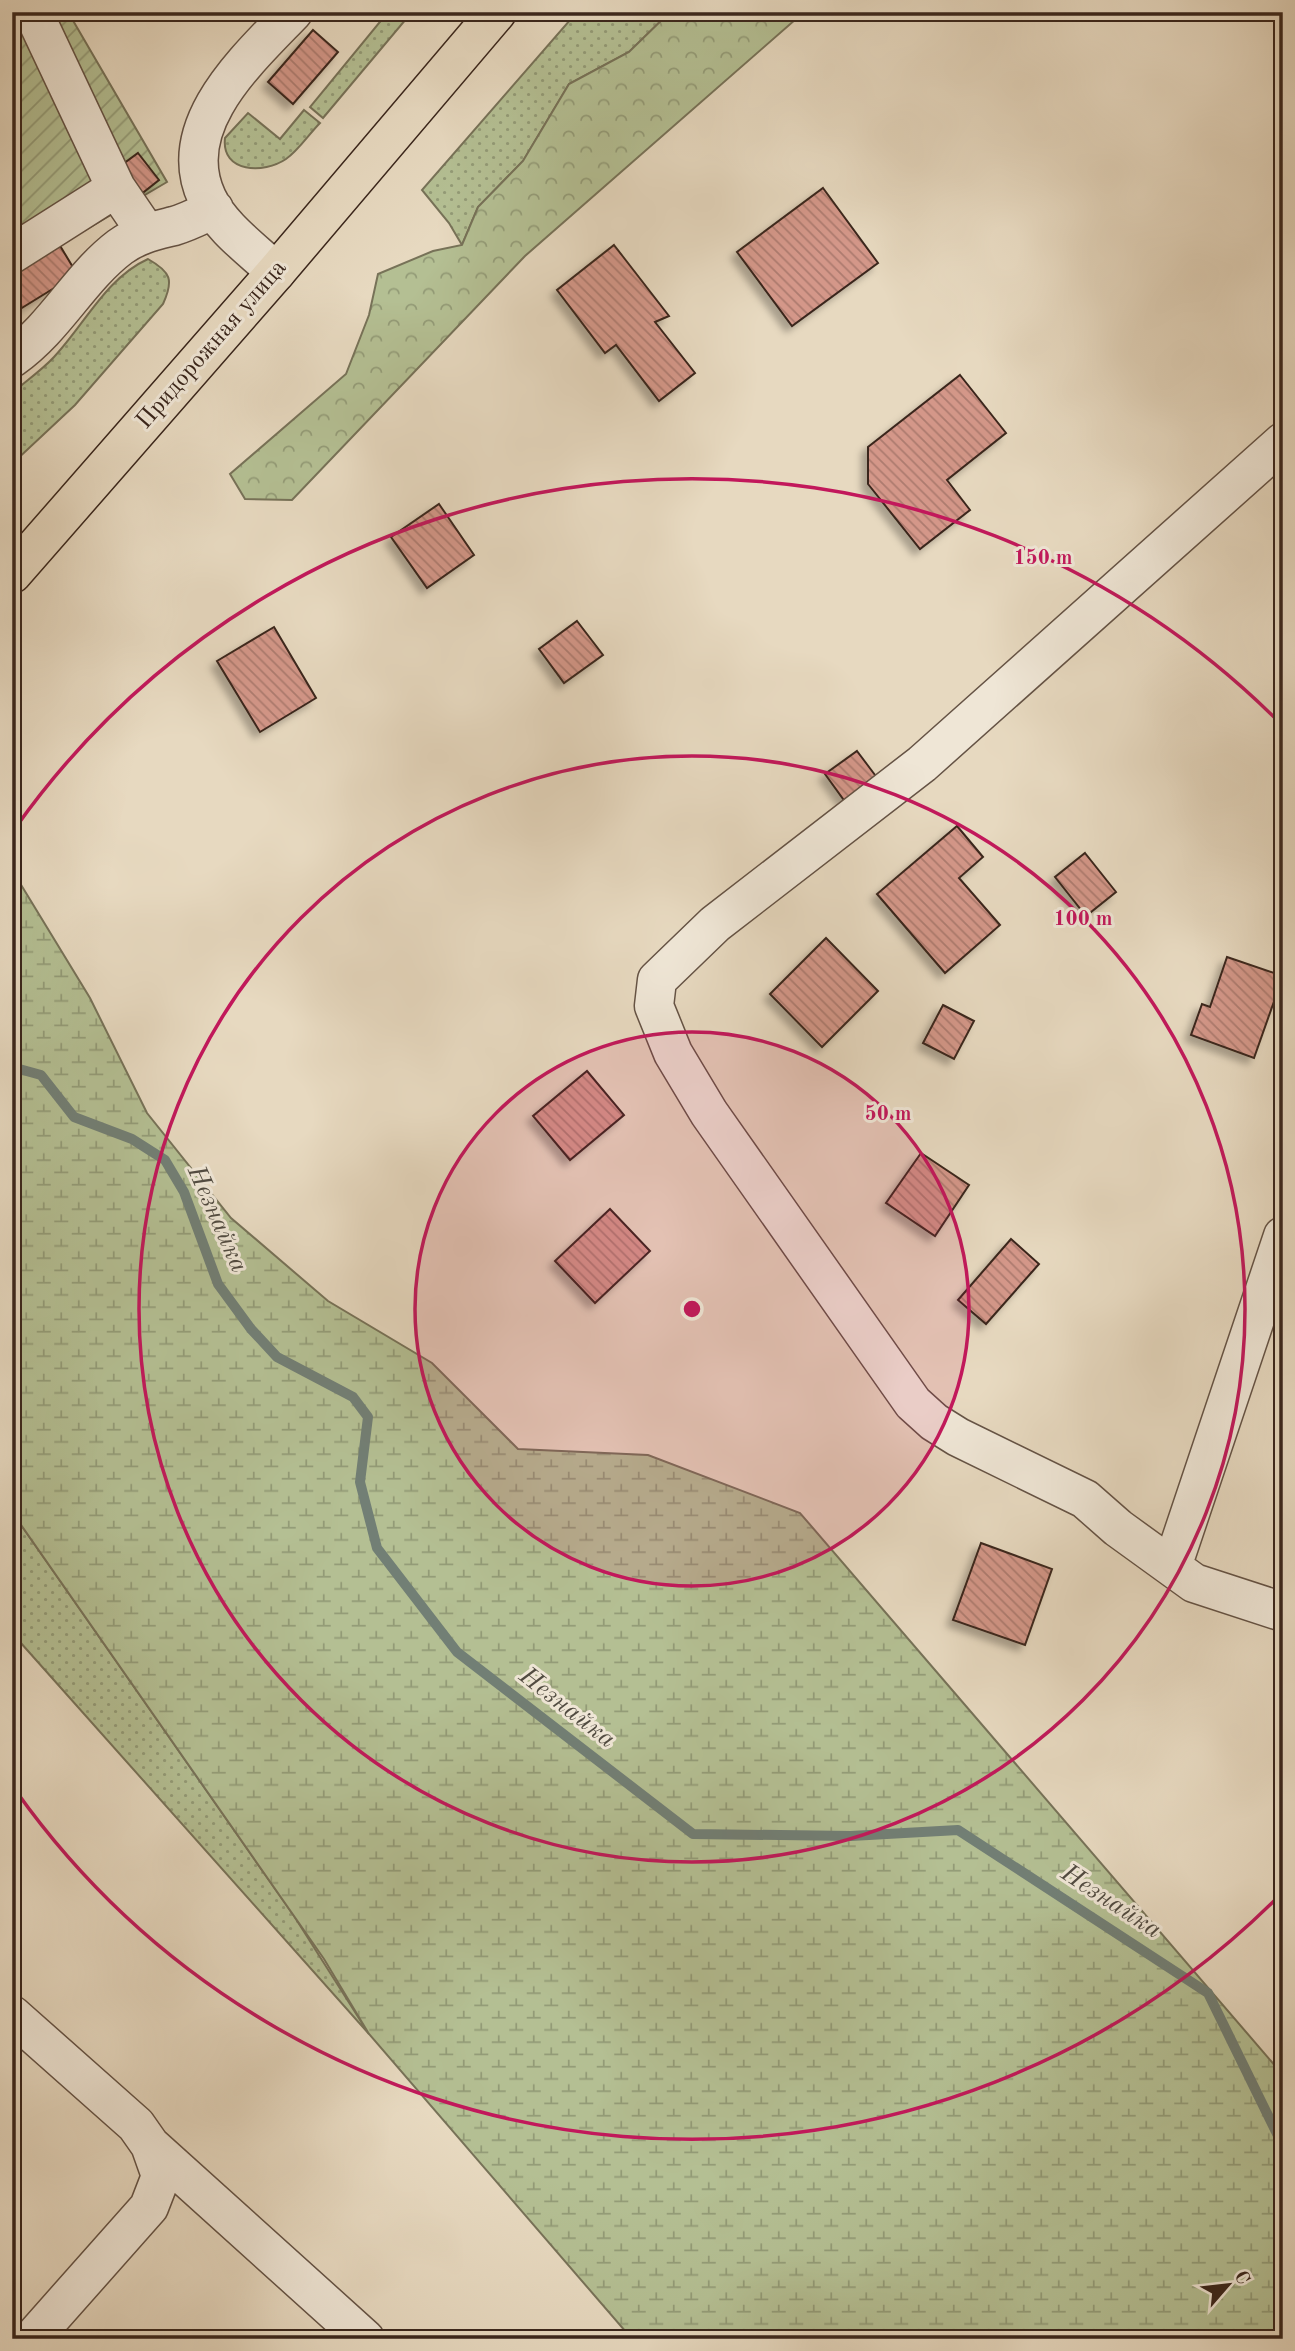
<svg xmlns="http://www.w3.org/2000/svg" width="1295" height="2351" font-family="'Old Standard TT',serif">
  <defs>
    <pattern id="grass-dots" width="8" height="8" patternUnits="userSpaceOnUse" patternTransform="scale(1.75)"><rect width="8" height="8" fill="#b4bf93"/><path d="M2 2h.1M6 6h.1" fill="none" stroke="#939b77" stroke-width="1.8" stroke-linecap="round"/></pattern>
    <pattern id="forest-crowns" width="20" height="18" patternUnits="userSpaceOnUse" patternTransform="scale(1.75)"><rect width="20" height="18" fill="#b4bf93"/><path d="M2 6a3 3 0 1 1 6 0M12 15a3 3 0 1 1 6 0" fill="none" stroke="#939b77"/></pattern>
    <pattern id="wetland-marsh" width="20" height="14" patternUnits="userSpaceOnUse" patternTransform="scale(1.75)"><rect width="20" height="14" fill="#b4bf93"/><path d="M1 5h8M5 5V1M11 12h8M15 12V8" fill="none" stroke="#939b77"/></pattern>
    <pattern id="garden-furrows" width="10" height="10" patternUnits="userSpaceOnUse" patternTransform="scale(1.75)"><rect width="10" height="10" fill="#b4bf93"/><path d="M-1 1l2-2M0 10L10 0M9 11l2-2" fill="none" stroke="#939b77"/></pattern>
    <pattern id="building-back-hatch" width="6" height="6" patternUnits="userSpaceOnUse" patternTransform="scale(1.75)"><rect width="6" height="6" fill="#d49789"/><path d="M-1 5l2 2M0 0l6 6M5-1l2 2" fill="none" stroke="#ad7b6f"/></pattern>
    <filter id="shadow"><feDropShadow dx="-6" dy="6" stdDeviation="3.5" flood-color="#0004"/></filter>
  </defs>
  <rect width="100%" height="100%" fill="#e7d9c0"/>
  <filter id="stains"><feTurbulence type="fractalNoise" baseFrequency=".00286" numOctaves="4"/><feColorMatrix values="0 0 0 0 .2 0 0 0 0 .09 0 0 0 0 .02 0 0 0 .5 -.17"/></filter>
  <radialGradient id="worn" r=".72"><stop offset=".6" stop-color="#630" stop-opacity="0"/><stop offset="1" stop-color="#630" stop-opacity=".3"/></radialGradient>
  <path fill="url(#grass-dots)" stroke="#777258" stroke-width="2" d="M388,12H412L323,118L310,107Z
    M577,12H670L629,52L569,84L523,161L478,207L462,245L449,223L422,190Z
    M304,110L320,123C309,134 298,151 286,159C264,174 221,173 225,138L248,113L280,139Z
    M148,259C171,272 174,280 163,304L75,405L12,464V393C26,381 42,370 54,357C85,324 106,278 148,259Z
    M12,1512L294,1916L369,2034L12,1633Z"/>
  <path fill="url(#forest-crowns)" stroke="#777258" stroke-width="2" d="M670,12H804L525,256L292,500L245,499L230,474L346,374L369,315L378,274L433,251L462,245L478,207L523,161L569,84L629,52Z"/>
  <path fill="url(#wetland-marsh)" stroke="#777258" stroke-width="2" d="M12,870L90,998L147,1113L231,1218L328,1301L432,1363L518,1449L648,1455L800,1513L1283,2075V2339H632L369,2034L324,1959L12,1512Z"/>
  <path fill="url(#garden-furrows)" stroke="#777258" stroke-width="2" d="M12,12H68L167,182L12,273Z"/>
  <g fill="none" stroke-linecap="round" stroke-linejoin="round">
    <path stroke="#727f75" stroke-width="10" d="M12,1067L41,1075L74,1117L132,1139L165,1160L184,1192L218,1284L251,1329L277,1357L353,1397L368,1417L360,1482L377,1548L457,1652L693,1834L851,1836L958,1830L1208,1993L1283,2146
      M1282,2339L1283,2338"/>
  </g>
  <path fill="url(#building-back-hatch)" stroke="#3a261c" stroke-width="2" filter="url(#shadow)" d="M313,30L338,52L293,104L268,82Z
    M138,153L159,180L140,195L119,167Z
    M823,188L878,263L792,326L737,252Z
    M56,239L77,274L12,314V266Z
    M614,245L669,316L655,322L695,373L659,401L616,345L605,353L557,290Z
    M960,375L1006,433L947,480L970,510L920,549L868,484V447Z
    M439,504L474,555L427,588L391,537Z
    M577,621L603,655L564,683L539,649Z
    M274,627L316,698L260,732L217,661Z
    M857,751L878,779L846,803L825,774Z
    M957,826L983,857L959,878L1000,925L945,973L877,894Z
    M1085,853L1116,892L1086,916L1055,877Z
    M826,938L878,991L822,1047L770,994Z
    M1227,957L1283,976L1254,1058L1191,1035L1202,1004L1210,1007Z
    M943,1005L974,1021L954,1059L923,1043Z
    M587,1071L624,1115L570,1160L533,1116Z
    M921,1153L969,1185L935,1236L886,1203Z
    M610,1209L650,1251L595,1303L555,1261Z
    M1011,1239L1039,1264L986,1324L958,1300Z
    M981,1543L1052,1569L1025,1645L953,1620Z"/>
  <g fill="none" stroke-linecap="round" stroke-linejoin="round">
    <defs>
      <path id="minor" d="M33,12L116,188L146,232
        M12,254L116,188
        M276,272C253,250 221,228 207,198C173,126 247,60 293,12
        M12,358C56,327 79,278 120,247C138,234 154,231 174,226C188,222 201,215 214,209
        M1283,442L922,764L715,924L657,980L654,1006L673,1053L709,1113L913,1403L934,1422L958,1437L1085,1499L1118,1528L1194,1583L1283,1612
        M1172,1567L1283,1236
        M12,2015L136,2125L150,2145L161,2176L149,2207L32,2339
        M150,2145L365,2339"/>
      <path id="major" d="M12,574L276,272L497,12"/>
    </defs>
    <use href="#minor" stroke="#655345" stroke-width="41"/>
    <use href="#major" stroke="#3a261c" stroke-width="41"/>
    <use href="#minor" stroke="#efe6d6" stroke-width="38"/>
    <use href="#major" stroke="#e7d9c0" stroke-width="38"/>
  </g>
  <circle cx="692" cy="1309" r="277" fill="#c2185b" fill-opacity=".12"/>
  <g fill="none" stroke="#c2185b" stroke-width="3.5">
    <circle cx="692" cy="1309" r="277"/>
    <circle cx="692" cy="1309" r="553"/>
    <path d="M1279 1896A830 830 0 0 1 16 1791M16 827A830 830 0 0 1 1279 722"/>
  </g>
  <g text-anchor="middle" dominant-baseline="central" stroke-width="6" stroke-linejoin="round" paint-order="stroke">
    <g font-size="24" fill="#3a261c" stroke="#efe6d6">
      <text transform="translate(212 345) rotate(-49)">Придорожная улица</text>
    </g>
    <g font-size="26" font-style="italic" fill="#514b41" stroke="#efe6d6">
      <text transform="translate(217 1219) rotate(66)">Незнайка</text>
      <text transform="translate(567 1708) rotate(38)">Незнайка</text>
      <text transform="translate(1111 1902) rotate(33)">Незнайка</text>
    </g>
  </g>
  <circle cx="692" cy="1309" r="10" fill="#c2185b" stroke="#efe6d6" stroke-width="3.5"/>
  <g font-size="21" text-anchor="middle" font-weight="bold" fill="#c2185b" stroke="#efe6d6" stroke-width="6" stroke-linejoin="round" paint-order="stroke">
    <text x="1043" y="564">150 m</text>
    <text x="1083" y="925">100 m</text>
    <text x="888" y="1120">50 m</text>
  </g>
  <rect width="1295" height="2351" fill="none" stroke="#e7d9c0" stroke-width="42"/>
  <rect x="14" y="14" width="1267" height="2323" fill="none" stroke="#3a261c" stroke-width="3.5"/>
  <rect x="21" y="21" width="1253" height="2309" fill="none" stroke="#3a261c" stroke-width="2"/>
  <g transform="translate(1228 2285) rotate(62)" stroke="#efe6d6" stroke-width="5" paint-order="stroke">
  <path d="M0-5L12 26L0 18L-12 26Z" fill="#3a261c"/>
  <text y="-10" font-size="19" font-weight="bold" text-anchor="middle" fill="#3a261c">С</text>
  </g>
  <rect width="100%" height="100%" filter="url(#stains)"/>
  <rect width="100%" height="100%" fill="url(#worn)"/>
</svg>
